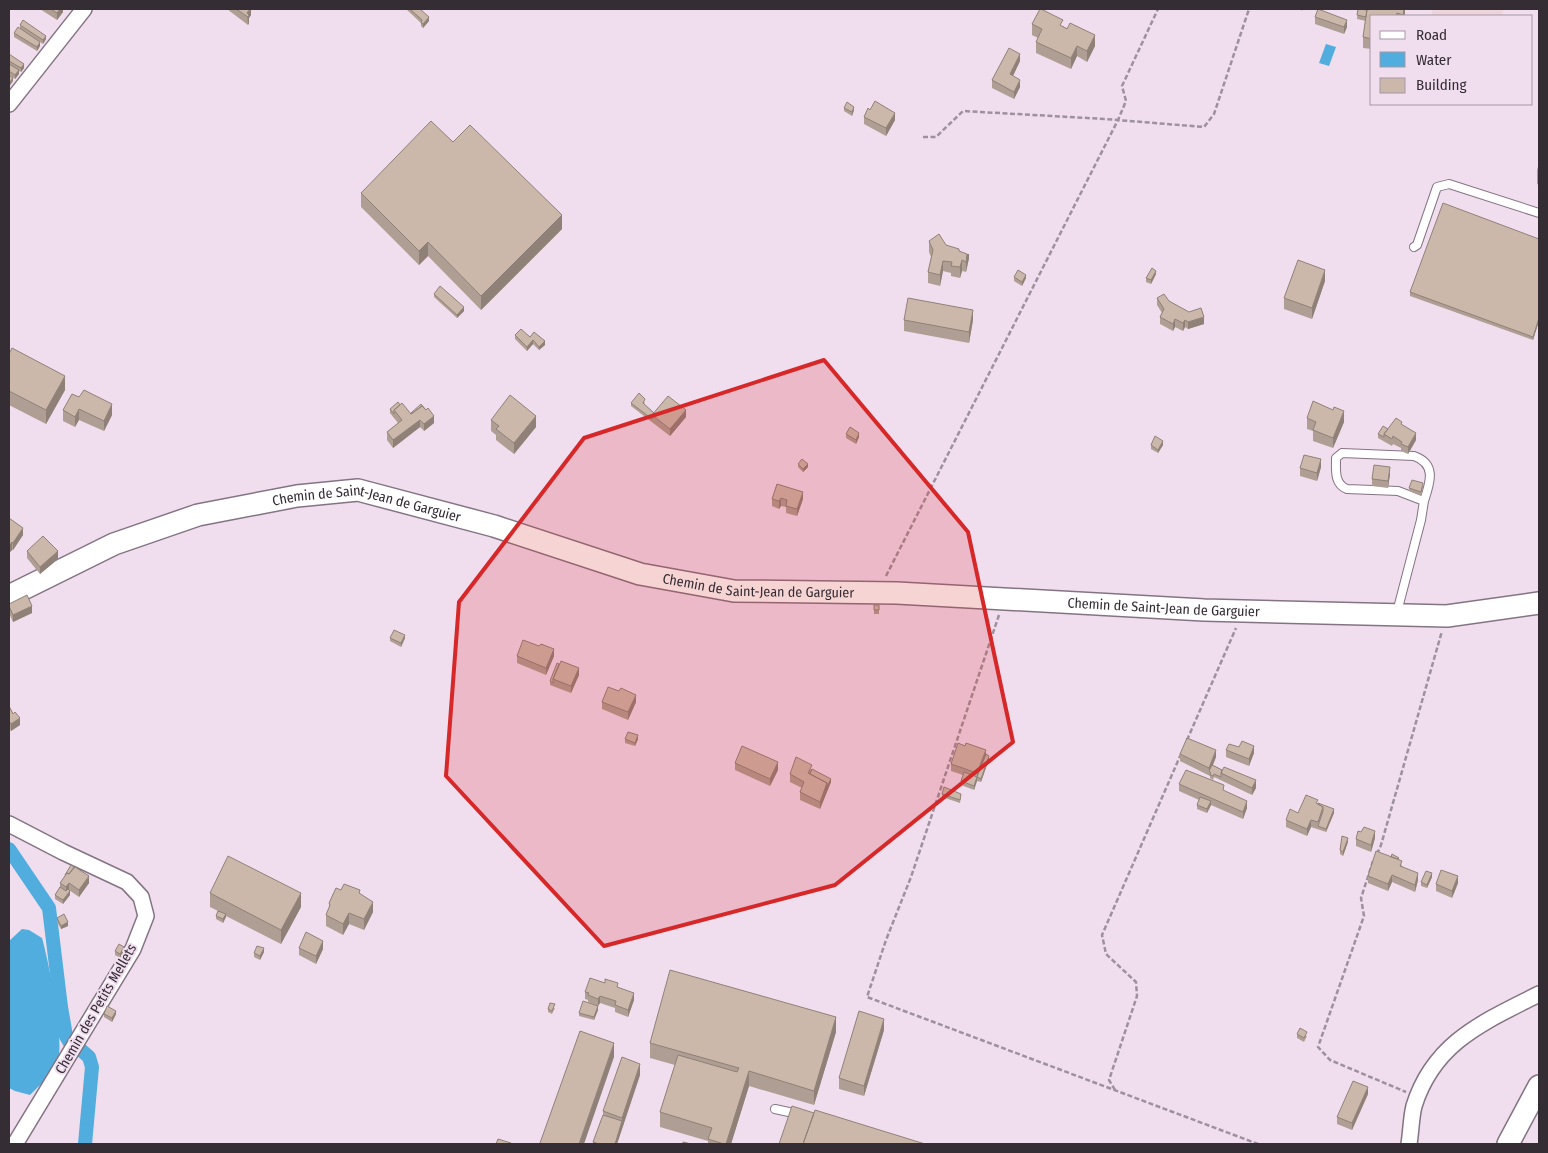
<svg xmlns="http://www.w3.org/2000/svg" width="1548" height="1153" font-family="'Fira Sans Condensed',sans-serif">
  <rect width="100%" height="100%" fill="#f0deef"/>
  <path fill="#edd3da" d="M1433,9H1504L1501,16H1431Z"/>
  <path fill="#50adde" d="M1326,44L1336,47L1329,66L1319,63Z
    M22,929L29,930L42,938C48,958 66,1046 57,1063C51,1076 40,1085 30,1095L15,1091L9,1088V941Z"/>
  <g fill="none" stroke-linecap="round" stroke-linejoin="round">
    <path stroke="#50adde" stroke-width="14" d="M9,849L49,908L61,1007L66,1036L70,1043
      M81,1050L89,1057L92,1067L85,1144"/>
    <defs>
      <path id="lane" d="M1414,247L1417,245L1437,187L1449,184L1539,213
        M1397,612L1421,520L1424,501L1398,491L1347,489C1334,484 1336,470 1336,458L1342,453L1414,456C1437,464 1430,483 1424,501
        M775,1109L798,1114"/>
      <path id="street" d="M9,104L84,9
        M9,824L63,852L127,882L141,897L146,916L133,949L15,1144
        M1409,1144C1411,1132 1411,1118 1414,1106C1434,1042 1484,1022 1539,994"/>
      <g id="secondary">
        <path id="s1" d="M9,596L114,544L198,515L297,496L358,490L494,526L640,574L734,591L897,593L1204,610L1447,616L1539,603"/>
        <path d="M1508,1144L1539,1086"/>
      </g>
    </defs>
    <use href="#lane" stroke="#847483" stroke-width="10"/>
    <use href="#street" stroke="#847483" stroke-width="18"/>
    <use href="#secondary" stroke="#847483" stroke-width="24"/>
    <path stroke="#9e919e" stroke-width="2.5" stroke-dasharray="5 2.5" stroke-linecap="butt" d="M1301,9H1303
      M923,137H936L963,111L1105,119L1204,127L1214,114L1249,9
      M886,576L1118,120L1126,101L1122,86L1158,9
      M999,615L911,877L886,940L867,997L1258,1144
      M1187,740L1236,628
      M1377,854L1381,845L1442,631
      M1373,861L1361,898L1364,916L1318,1047L1330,1060L1406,1092
      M1115,1090L1109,1080L1137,996L1136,982L1106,954L1102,935L1181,754"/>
    <use href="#lane" stroke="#fff" stroke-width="8"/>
    <use href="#street" stroke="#fff" stroke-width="15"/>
    <use href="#secondary" stroke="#fff" stroke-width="21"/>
  </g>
  <path fill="#af9e93" d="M40,9H63V12L57,20Z
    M227,9H251V15L249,18V23L248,25Z
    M406,9H420L429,21L423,28L421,26V23Z
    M1358,9H1405V16H1372V49L1363,48V37L1366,21L1357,19Z
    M1315,17L1347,27L1344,34L1315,24Z
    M1032,24L1063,26L1095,46L1087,62L1077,56L1071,69L1036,53V42L1038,38L1032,35Z
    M20,25L46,39L43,44L34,38L40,46L37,51L14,37V33L20,28Z
    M9,54L24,68L21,72L19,71V74L15,79L9,75Z
    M1020,61L1013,76L1020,87L1014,99L992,88V80Z
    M844,108L854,110L852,116L844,111Z
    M870,110L895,120L886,136L864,124V117Z
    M453,142L562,229L481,310L428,256L419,265L361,207V193Z
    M1539,164V185L1537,184V170Z
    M1539,239V321L1533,340L1410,296V292Z
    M929,241L946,245L959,251L969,258L966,272L962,271L960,278L951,276V273L943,271L940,286L928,283V272L931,257L929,252Z
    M1156,274L1151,284L1146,282V278Z
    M1014,277L1026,278L1022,286L1014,281Z
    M1325,281L1312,319L1284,309V298Z
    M434,294L464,311L457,318L434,297Z
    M1157,298L1169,301L1204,324L1188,329L1185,327L1183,331L1175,327L1173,331L1160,324V317L1162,313L1157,305Z
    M904,320H973L969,343L904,331Z
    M515,335L530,337L545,345L539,350L533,344L527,351L515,339Z
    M9,354L65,390L46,424L9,405Z
    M79,397L112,415L104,431L79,420L75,427L63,421V410Z
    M645,402L644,404L654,413L686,417L670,436L631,406V403Z
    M390,409L411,413L434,423L424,431L420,427L393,448L387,440V432L398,423L390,413Z
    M1307,418L1344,422L1333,448L1313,441V431L1307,429Z
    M491,420L536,427L514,454L496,440V435L491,431Z
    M1402,425L1416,440L1408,454L1401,451V448L1393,444L1392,446L1378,438V434L1388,429Z
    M846,434L859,437L856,444L846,438Z
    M1151,445H1163L1158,453L1151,449Z
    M798,464L808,467L803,472L798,467Z
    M1321,467L1317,481L1300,476V468Z
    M1390,474L1388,488L1372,486V479Z
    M777,484L803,499L797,516L786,513V507L781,506L779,509L772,506V499Z
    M1423,487L1421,496L1409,491V488Z
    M9,518L23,535L13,550H12L9,553Z
    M27,551L58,559L40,574L27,558Z
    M9,604L32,613L13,622L9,613Z
    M874,605H879V614H874Z
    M390,638H405L401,647L390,641Z
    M517,656H554L546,675L517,663Z
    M559,664L579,675L571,693L550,685V681Z
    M602,702H636L628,720L602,709Z
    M9,706L20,725L11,731L9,729Z
    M625,739H638L635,746L625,743Z
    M965,746L986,754L989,759L981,782L977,781L974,790L961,785V781L963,775L951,771V764Z
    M1226,750L1254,753L1249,766L1226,757Z
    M1180,754L1216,757L1213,765L1256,788L1252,795L1214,777L1213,780L1210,778V776L1180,761Z
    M735,763L778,770L770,786L735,770Z
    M812,769L831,782L820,809L800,800V792L802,788L790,782V774Z
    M1179,784L1224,791L1247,808L1243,819L1211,805L1207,813L1197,809V805L1199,800L1179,791Z
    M942,794L961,797L960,803L942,797Z
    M1318,803L1334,813L1326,832L1311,827L1307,836L1286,827V820L1298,813Z
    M1375,838L1371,852L1356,846V839Z
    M1348,842L1343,856L1340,854V850Z
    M1399,860L1402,866L1418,880L1415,892L1392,882L1388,891L1368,883V876Z
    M1432,877L1427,888L1421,886V882Z
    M60,883H89L79,897L69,890L70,895L63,904L55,899V895L60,887Z
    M1458,883L1452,898L1436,891V884Z
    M341,890L360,894L373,912L364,930L349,924L343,935L326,926V915L329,908V903Z
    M210,893L301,907L281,944L226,916V917L223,923L216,919V916L218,911L210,907Z
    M57,918L68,926L61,929L57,922Z
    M299,948L323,949L316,964L299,955Z
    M115,951H124L120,958L115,955Z
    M264,952L260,960L254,957V953Z
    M618,988L634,1000L628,1017L615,1012V1008L600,1003L598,1006V1010L594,1020L579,1016V1013L596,1005L588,1002V1000L585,999V992Z
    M555,1008L552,1014L548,1012V1009Z
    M104,1014H116L112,1022L104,1017Z
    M884,1030L864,1096L839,1089V1078Z
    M836,1032L814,1105L749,1086L731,1144H708V1141L660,1127V1112L675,1065L650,1058V1043Z
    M1297,1034L1307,1036L1304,1042L1297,1038Z
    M640,1075L617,1144H593V1142L603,1115V1111Z
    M1368,1094L1352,1130L1337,1124V1117Z"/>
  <path fill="#8f8178" d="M60,9H63V12L57,20V13Z
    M251,9V15L249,18V23L248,25L247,13Z
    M1404,9H1405V16H1403Z
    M429,17V21L423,28V24Z
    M1347,20V27L1344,34V27Z
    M1095,35V46L1087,62V51Z
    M46,36V39L43,44V40Z
    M40,42V46L37,51V47Z
    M1077,46V56L1071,69V58Z
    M1020,54V61L1010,82V74Z
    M24,64V68L21,72V68Z
    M19,70V74L15,79V75Z
    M13,78V81L9,87V83Z
    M1020,80V87L1014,99V92Z
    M854,107V110L852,116V112Z
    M895,113V120L886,136V128Z
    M562,215V229L481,310V296Z
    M428,242V256L419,265V251Z
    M967,254H969V258L966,272V262Z
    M962,260V271L960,278V267Z
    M943,261V271L940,286V275Z
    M1325,270V281L1312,319V308Z
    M1156,271V274L1151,284V280Z
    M1026,275V278L1022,286V282Z
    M464,307V311L457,318V315Z
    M973,310V320L969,343V332Z
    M1204,317V324L1188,329V322Z
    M1539,318V321L1533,340V337Z
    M1175,319V327L1173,331V324Z
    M1185,320V327L1183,331V323Z
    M533,340V344L527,351V347Z
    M545,341V345L539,350V347Z
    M65,376V390L46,424V410Z
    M112,404V415L104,431V421Z
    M79,409V420L75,427V417Z
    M686,410V417L670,436V429Z
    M1344,411V422L1333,448V438Z
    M434,416V423L424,431V424Z
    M536,416V427L514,454V443Z
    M420,420V427L393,448V440Z
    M859,433V437L856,444V440Z
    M1416,433V440L1408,454V447Z
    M1163,441V445L1158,453V450Z
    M1321,459V467L1317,481V473Z
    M808,464V467L803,472V469Z
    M1390,467V474L1388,488V481Z
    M803,492V499L797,516V509Z
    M781,498V506L779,509V501Z
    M23,528V535L13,550V543Z
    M12,542V550L9,553V546Z
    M58,551V559L40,574V567Z
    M32,606V613L13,622V615Z
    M405,635V638L401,647V643Z
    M554,649V656L546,675V668Z
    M579,668V675L571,693V686Z
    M636,695V702L628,720V712Z
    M20,718V725L11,731V724Z
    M638,735V739L635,746V743Z
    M1254,746V753L1249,766V759Z
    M986,750V758L977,777V781L974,790V786L977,777V773Z
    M1216,750V757L1210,772L1209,771V768Z
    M989,756V759L981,782V779Z
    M778,762V770L770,786V779Z
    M831,779V782L820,809V802L827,783Z
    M1256,780V788L1252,795V788Z
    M1211,801V805L1207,813V809Z
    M1247,801V808L1243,819V812Z
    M1334,809V813L1326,832V829Z
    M1311,820V827L1307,836V829Z
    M1375,831V838L1371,852V845Z
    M1348,838V842L1343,856V852Z
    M1418,873V880L1415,892V885Z
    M1432,873V877L1427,888V885Z
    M1392,875V882L1388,891V884Z
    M89,876V883L79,897V890Z
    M1458,876V883L1452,898V891Z
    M69,883V890L66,895V887Z
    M70,891V895L63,904V900Z
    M301,893V907L281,944V930Z
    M373,902V912L364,930V919Z
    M349,913V924L343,935V924Z
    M226,914V917L223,923V919Z
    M68,922V926L61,929V926Z
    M323,941V949L316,964V956Z
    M124,947V951L120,958V954Z
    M264,948V952L260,960V956Z
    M634,993V1000L628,1017V1010Z
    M600,996V1003L598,1006V999Z
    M598,1006V1010L594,1020V1017Z
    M116,1011V1014L112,1022V1018Z
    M836,1017V1032L814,1105V1091Z
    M884,1019V1030L864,1096V1086Z
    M614,1043V1057L584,1144H579Z
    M640,1064V1075L617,1144H615L622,1121V1118Z
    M749,1071V1086L731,1144H726Z
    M1368,1087V1094L1352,1130V1123Z"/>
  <path fill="#ccb8ab" stroke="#8f8178" d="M51,9H60L57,13Z
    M236,9H250L247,13L249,15L248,17Z
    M410,9H420L429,17L423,24L421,23L422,20Z
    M1040,9H1041L1063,20L1060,25L1067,29L1070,23L1095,35L1087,51L1077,46L1071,58L1036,42L1042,29L1032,24Z
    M1318,9L1347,20L1344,27L1315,17Z
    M1358,9L1367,10L1366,17L1357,15Z
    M1367,9H1404L1403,15L1397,13L1396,16H1372V39L1363,37Z
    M23,20L46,36L43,40L20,25Z
    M18,27L40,42L37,47L14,33Z
    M1009,48L1020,54L1010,74L1020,80L1014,92L992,80Z
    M9,54L24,64L21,68L9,61Z
    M9,64L19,70L15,75L9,71Z
    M9,75L13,78L9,83Z
    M875,101L895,113L886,128L864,117L868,108L870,110Z
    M847,102L854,107L852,112L844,108Z
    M431,121L453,142L470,125L562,215L481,296L428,242L419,251L361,193Z
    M1443,203L1539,239V318L1533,337L1410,292Z
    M939,234L946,245L959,249V251L967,254L966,262L962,260L960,267L951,266L952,262L943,261L940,275L928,272L933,250L929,241Z
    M1298,260L1325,270L1312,308L1284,298Z
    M1152,268L1156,271L1151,280L1146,278Z
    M1018,270L1026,275L1022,282L1014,277Z
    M440,286L464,307L457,315L434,294Z
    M1164,294L1169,301L1189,312L1201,308L1204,317L1188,322L1185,320L1183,323L1175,319L1173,324L1160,317L1164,309L1157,298Z
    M908,298L973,310L969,332L904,320Z
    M521,329L530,337L534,332L545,341L539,347L533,340L527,347L515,335Z
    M12,348L65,376L46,410L9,391V354Z
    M84,390L112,404L104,421L79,409L75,417L63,410L72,394L79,397Z
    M639,393L645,399L643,403L654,413L652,415V419L631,403Z
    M510,395L536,416L514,443L496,429L499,426L491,420Z
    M668,396L686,410L670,429L652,415Z
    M1313,401L1333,410L1334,407L1344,411L1333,438L1313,430L1316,422L1307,418Z
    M398,402L400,405L394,410V414L390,409Z
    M402,403L411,414L422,406L426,410L428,408L434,416L424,424L420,420L393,440L387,432L402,420L394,410Z
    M421,404L426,410L422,406L411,414V413Z
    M1396,418L1402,422L1401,424L1416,433L1408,447L1401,444L1402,442L1393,436L1392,439L1384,434Z
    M1383,426L1388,429L1384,434V437L1378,434Z
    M850,427L859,433L856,440L846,434Z
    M1155,436L1163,441L1158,450L1151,445Z
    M1304,455L1321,459L1317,473L1300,468Z
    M802,459L808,464L803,469L798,464Z
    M1374,465L1390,467L1388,481L1372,479Z
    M1412,480L1423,483L1421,492L1409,488Z
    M777,484L803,492L797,509L786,506L787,500L781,498L779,501L772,499Z
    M9,518L23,528L13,543L12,542L9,546Z
    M43,536L58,551L40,567L27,551Z
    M27,595L32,606L13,615L9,606V604Z
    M874,605H879V610H874Z
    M394,630L405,635L401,643L390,638Z
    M523,640L539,646L541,644L554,649L546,668L517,656Z
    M561,661L579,668L571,686L553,679Z
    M557,663L559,664L553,679V683L550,681Z
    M608,687L619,691L621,688L636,695L628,712L602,702Z
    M9,706L13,714L15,712L20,718L11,724L9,721Z
    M628,732L638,735L635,743L625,739Z
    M1187,738L1216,750L1209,768L1180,754Z
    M1242,741L1254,746L1249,759L1226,750L1229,744L1239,747Z
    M958,743L965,746L966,743L986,750L977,773L951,764Z
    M742,746L778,762L770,779L735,763Z
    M986,754L989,756L981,779L977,777Z
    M796,757L812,765L808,773L827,783L820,802L800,792L804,782L790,774Z
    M1212,765L1222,770L1221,773V777L1214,774L1213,776L1210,775L1211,773L1209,771Z
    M1224,767L1256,780L1252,788L1221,773Z
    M812,769L831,779L827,786V783L810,774Z
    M1186,770L1224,785L1223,790L1247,801L1243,812L1179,784Z
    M964,772L977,777L974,786L961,781Z
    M944,787L961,794L960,800L942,794Z
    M1306,795L1318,800L1316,803L1323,807L1318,822L1311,820L1307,829L1286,820L1290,809L1298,813Z
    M1200,797L1211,801L1207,809L1197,805Z
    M1318,803L1334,809L1326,829L1318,826L1323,811V807L1318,804Z
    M1364,827L1375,831L1371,845L1356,839L1358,831L1361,832Z
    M1342,836L1348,838L1343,852L1340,850Z
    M1376,851L1397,859L1402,861L1400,866L1418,873L1415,885L1392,875L1388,884L1368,876Z
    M1392,854L1399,858L1398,859L1391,857Z
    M228,856L301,893L281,930L210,893Z
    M71,865L74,867L69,874L67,873L65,875Z
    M75,867L89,876L79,890L69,883L66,887L60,883L67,873L69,874Z
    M1441,870L1458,876L1452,891L1436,884Z
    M1426,871L1432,873L1427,885L1421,882Z
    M344,884L360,890L359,893L373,902L364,919L349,913L343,924L326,915L330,905L329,903L336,888L341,890Z
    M60,887L66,891L68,889L70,891L63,900L55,895Z
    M218,911L226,914L223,919L216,916Z
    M64,914L68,922L61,926L57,918Z
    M306,932L323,941L316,956L299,948Z
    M119,944L124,947L120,954L115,951Z
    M257,946L264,948L260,956L254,953Z
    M670,970L836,1017L814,1091L749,1071L726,1144H724L708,1139L712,1128L660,1112L678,1055L737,1072L739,1068L650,1043Z
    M590,978L605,983V979L618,983L617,987L634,993L628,1010L615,1005L616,1001L600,996L598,999L588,995L589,993L585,992Z
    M583,1001L598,1006L594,1017L579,1013Z
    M550,1003L555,1004L552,1011L548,1009Z
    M107,1006L116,1011L112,1018L104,1014Z
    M859,1011L884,1019L864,1086L839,1078Z
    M1300,1028L1307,1032L1304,1038L1297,1034Z
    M580,1031L614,1043L579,1144H543L540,1143Z
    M622,1057L640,1064L622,1118L603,1111Z
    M1353,1081L1368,1087L1352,1123L1337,1117Z
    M792,1106L814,1113L803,1144H779Z
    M815,1110L925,1144H803Z
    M603,1115L622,1121L615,1144H599L593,1142Z
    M498,1139L511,1143V1144H496Z
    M683,1142L691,1144H683Z"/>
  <path fill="#d62828" fill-opacity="0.2" stroke="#d62828" stroke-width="4" stroke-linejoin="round" d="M824,360L968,532L1013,742L835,885L604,946L446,776L459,602L584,438Z"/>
  <g text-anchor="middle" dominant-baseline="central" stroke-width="4" stroke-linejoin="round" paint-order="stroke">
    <g font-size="14" fill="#342d34" stroke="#f0deef">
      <text stroke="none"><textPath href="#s1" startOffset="378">Chemin de Saint-Jean de Garguier</textPath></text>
      <text stroke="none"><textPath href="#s1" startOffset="782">Chemin de Saint-Jean de Garguier</textPath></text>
      <text stroke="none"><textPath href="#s1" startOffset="1188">Chemin de Saint-Jean de Garguier</textPath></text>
      <text transform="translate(96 1009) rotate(-60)">Chemin des Petits Mellets</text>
    </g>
  </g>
  <rect width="1548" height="1153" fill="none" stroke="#342d34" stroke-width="20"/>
  <rect x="1370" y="15" width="162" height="90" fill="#f0deef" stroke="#a597a4"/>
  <rect x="1380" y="31" width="25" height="8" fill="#ffffff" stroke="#a597a4"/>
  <text x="1416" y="40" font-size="15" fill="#342d34">Road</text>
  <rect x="1380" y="52" width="25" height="15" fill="#50adde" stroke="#a597a4"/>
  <text x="1416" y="65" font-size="15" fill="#342d34">Water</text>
  <rect x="1380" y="78" width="25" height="15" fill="#ccb8ab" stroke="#a597a4"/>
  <text x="1416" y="90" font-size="15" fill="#342d34">Building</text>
</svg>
